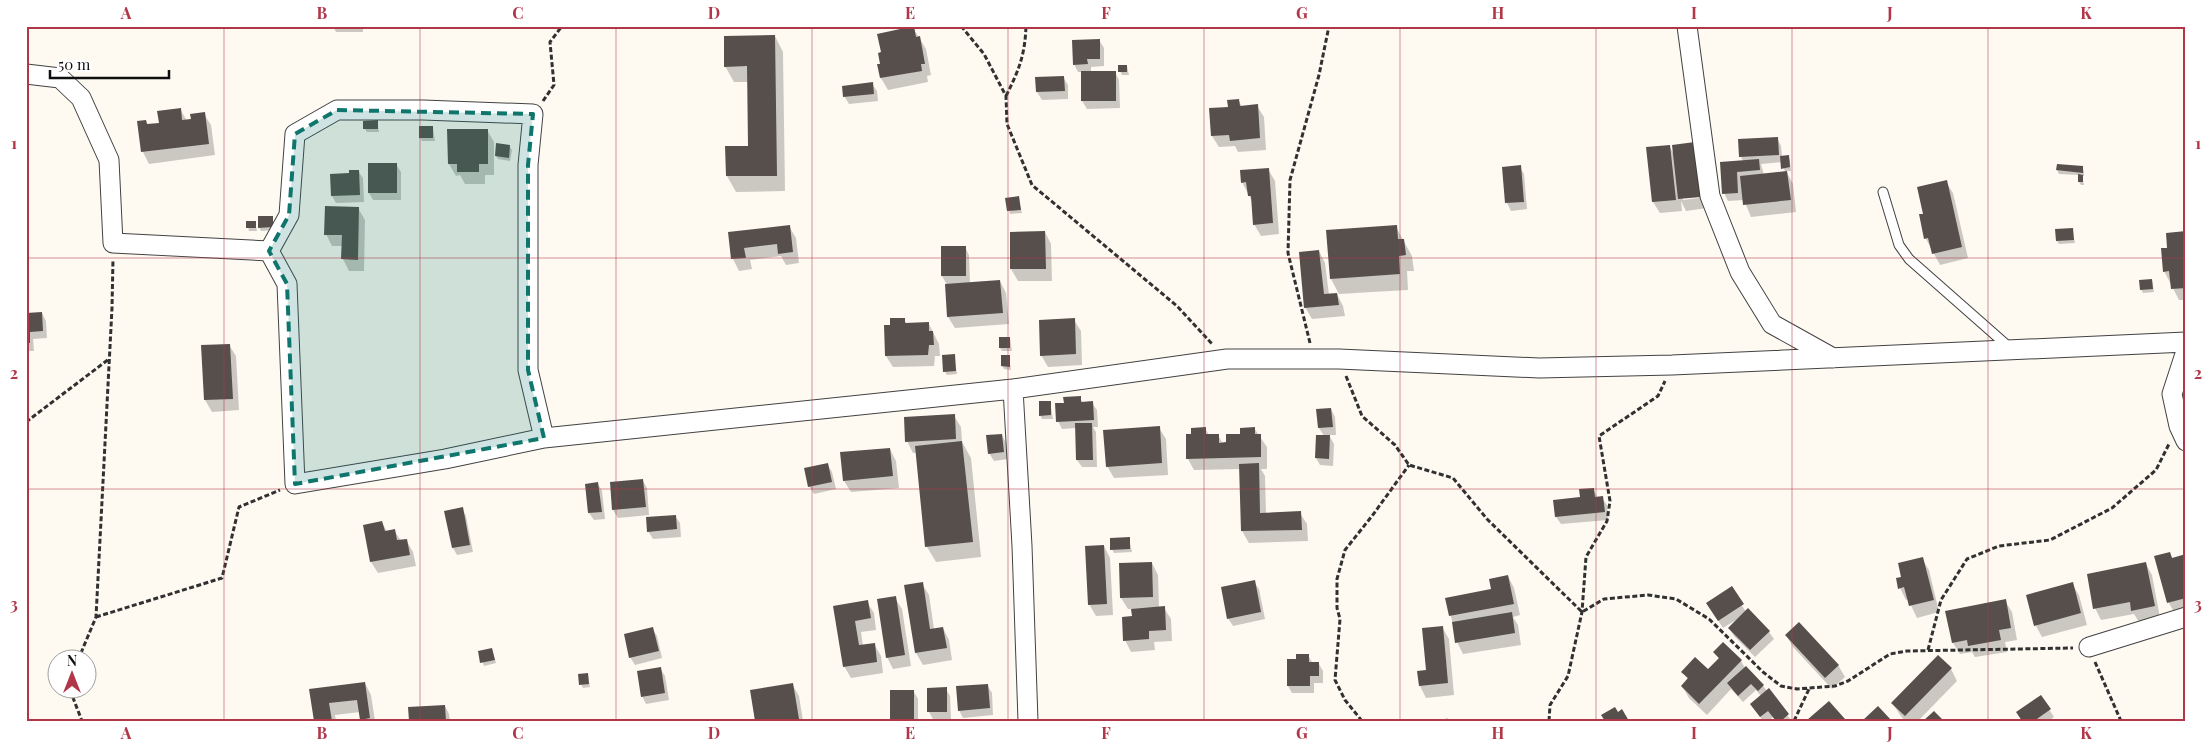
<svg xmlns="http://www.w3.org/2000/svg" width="2212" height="747" font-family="'Playfair Display',serif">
  <rect width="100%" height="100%" fill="#fefaf2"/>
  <path fill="#0003" fill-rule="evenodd" d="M333,26H363V32H336Z
    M913,28L926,49L931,75L927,76L928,82L888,90L881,78L879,65H882Z
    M775,36L783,52L785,191L736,192L727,176V148L749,147V82H734L725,66Z
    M1099,40L1104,48V66L1091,67V72H1115L1119,80L1120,108L1087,109L1082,101V72H1078L1074,64Z
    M1127,66L1129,75H1122L1120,71Z
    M1063,77L1068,85V99L1042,100L1037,92V78Z
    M872,84L877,91L878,101L849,104L844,96Z
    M1239,101L1242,107L1257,106L1264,117L1266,150L1238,152L1235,146L1219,147L1212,136L1229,108Z
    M180,109L187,121L204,114L211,125L215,155L149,164L143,152L139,122L146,121L148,125L160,124Z
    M377,122L379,132H367L365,129Z
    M433,128L435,141H422L420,138Z
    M487,130L494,142V175H485V184H465L460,175L456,176L449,164Z
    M1777,138L1781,146L1782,157H1788L1790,160L1791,171H1786L1793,184L1796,212L1751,217L1744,200L1728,201L1724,193L1743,161L1741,157L1740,140ZM1782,162L1785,172L1764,175L1761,164Z
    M1669,146L1674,154L1683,200L1706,197L1707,208L1686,211L1681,201L1682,211L1660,213L1653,202Z
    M510,147L512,150L510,161L498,159L496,156Z
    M396,164L401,172V200H373L369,193Z
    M1520,167L1524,174L1527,209L1511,211L1507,203L1504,168Z
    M2082,167L2084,171V176H2082L2084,185H2081L2079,182V175L2059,174L2057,170Z
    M1268,169L1275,181L1279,234L1261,236L1254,224L1253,203L1242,182Z
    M358,171L363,178L364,202L336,203L332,196L351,174Z
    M1946,182L1953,193L1968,258L1940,265L1926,239L1921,215H1924Z
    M1018,198L1022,213L1010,214L1007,199Z
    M358,208L365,220L364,271H349L343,259V246H332L326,234Z
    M272,217L274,230L261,231L259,227Z
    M247,222H255L257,231H249Z
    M789,226L796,238L799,263L786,265L781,256L750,260L752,269L739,271L733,259L729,233Z
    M1396,227L1412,256L1414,271H1407L1408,290L1337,294L1343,306L1345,316L1312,319L1305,307L1319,251L1325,263L1329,295L1339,294L1331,279Z
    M2072,229L2075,243L2059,244L2057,241Z
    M1045,232L1051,244L1052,281H1018L1011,269V233Z
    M2186,232V300H2179L2164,271L2169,249Z
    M965,247L969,255L970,284L1000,281L1006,293L1009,324L955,328L948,317L947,285L942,276Z
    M2152,280L2154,292L2143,293L2141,289Z
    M42,313L46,321L47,338L33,339L34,351H26V314Z
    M904,319L907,324H929L939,344L940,356H935L934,366L893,367L886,356L891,326Z
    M1074,320L1081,331L1082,365L1048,367L1041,355Z
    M1010,338L1012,351H1002L1000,348Z
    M229,345L236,356L239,410L212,412L205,400L203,346Z
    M954,355L957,374L947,375L945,372Z
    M1009,356L1011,370L1004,369L1002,366Z
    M1080,398L1083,403H1092L1097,410L1098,427H1093L1096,432L1097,467H1082L1077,460L1076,428L1062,429L1058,421L1065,404Z
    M1050,402L1053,419H1042L1040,415Z
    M1331,409L1335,417L1336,435H1329L1334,444L1333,466L1320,465L1316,458L1324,436L1319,428Z
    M954,416L961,427L962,442L971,458L981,557L936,562L927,547L917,453H913L907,441Z
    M1159,428L1166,439L1168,475L1114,478L1107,466Z
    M1205,428L1209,435H1218L1223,444L1254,428L1267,447V469H1261L1265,476L1266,514L1300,513L1307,524L1308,541L1249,543L1242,531L1241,469L1194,470L1188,459Z
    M1002,435L1006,443L1008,459L994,461L989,453Z
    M890,449L896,461L899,488L851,492L844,481Z
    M827,464L832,472L836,489L814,494L809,486Z
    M643,481L647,488L649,515L618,518L613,510L611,484Z
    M598,484L602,491L605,519L594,520L589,513Z
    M1593,489L1598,498H1602L1607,505L1608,520L1561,524L1556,517Z
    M462,509L466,516L473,552L457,555L453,548Z
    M675,516L680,523L681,537L653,539L648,531Z
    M382,522L387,532L394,530L401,541L406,540L413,552L416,566L378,573L371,562Z
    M1129,538L1132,552L1114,553L1112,549Z
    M1104,546L1110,558L1113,615L1096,616L1089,604Z
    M2169,553L2173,559L2186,556V611L2175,614L2169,603L2155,557Z
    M1922,559L1929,570L1939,612L1917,618L1908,599L1906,600L1900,588L1903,578Z
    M1152,563L1158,575L1159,608H1164L1171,619L1172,641L1154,642L1155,650L1131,652L1125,640L1133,617L1132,609H1128L1121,598Z
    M2146,564L2152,575L2160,618L2139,622L2134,614L2101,620L2095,608Z
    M1508,576L1514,588L1520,615L1513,617L1518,625L1521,645L1463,654L1457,642L1447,599L1492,590Z
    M1254,582L1259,589L1265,619L1233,626L1228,618Z
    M922,584L929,595L934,629L943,628L949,640L952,660L923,665L916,653L905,586Z
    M2072,584L2079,595L2087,625L2042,637L2036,626Z
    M1731,588L1746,612L1748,610L1769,632L1774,639L1755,657L1734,636L1729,628L1736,620L1723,628L1712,611Z
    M895,598L902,609L911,666L893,669L887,657Z
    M2005,601L2012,612L2017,640L2005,642L2007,652L1975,657L1972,652L1960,654L1953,643Z
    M867,602L874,613L876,630L861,632L863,646L874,644L881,656L883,673L851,678L844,666L835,607Z
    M1442,627L1449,639L1454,695L1426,698L1420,686L1418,672L1428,671Z
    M652,629L657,636L662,658L635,665L630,657Z
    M1786,635L1838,665L1845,677L1832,689L1793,647Z
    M492,649L496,663L484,666L479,652Z
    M1714,652L1741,661L1745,668L1763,686L1792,721H1776L1773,717L1769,721H1763L1751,704L1761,696L1756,690L1743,702L1731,689L1707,715L1689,698L1682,686L1688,680L1683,672L1708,670L1719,659Z
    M1308,655L1313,664H1319L1323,671V683H1314V693H1292L1288,686L1297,661Z
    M660,668L665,676L669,700L646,704L642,696Z
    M1951,669L1957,681L1918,721H1905L1900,715L1893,704Z
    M588,675L590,687L583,688L581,684Z
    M365,683L371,695L375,721H362L360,712L335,715L336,721H315L311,691Z
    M792,684L799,696L803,721H757Z
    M987,685L992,693L993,715L963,718L959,710Z
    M946,689L950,696L951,719H933L929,712Z
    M914,692L918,699V721H892Z
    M2041,697L2054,717L2049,721H2023Z
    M445,706L449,714L450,721H410Z
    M1448,718L1449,721H1438Z"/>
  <path fill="#564f4c" d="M914,26L916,37L920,36L925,64H921L922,71L880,78L877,64H880L878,53L881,52L877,34Z
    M775,35L777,176H726L725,146H748L747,66L724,67V36Z
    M1100,39V59H1087L1088,64L1073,65L1072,40Z
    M1118,65H1127V72H1118Z
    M1081,71H1116V101H1081Z
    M1064,76L1065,91L1036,92L1035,77Z
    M873,82L874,94L843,97L842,86Z
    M1239,99L1240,106L1258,104L1260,138L1230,141L1229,135L1211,136L1209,108L1228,107L1227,100Z
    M181,108L182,120L191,119L190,114L205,112L209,144L141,152L137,121L146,120L147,124L159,123L157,111Z
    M378,120V129H363V121Z
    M419,126H433V138H419Z
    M447,129H488V164H479V172H457V164H448Z
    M1778,137L1779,155L1739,157L1738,139Z
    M1695,142L1701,197L1678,199L1672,145Z
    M496,143L510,145L509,158L495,156Z
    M1670,145L1676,200L1652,202L1646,147Z
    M1789,155L1790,167L1781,169L1780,156Z
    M1759,159L1760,170L1737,172L1738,193L1722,194L1720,162Z
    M368,163H397V193H368Z
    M2057,164L2083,166V173L2056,170Z
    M1521,165L1524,202L1505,203L1502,167Z
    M1269,168L1273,223L1253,225L1251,196H1248L1246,182L1241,183L1240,170Z
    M349,170H359L360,195L331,196L330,174L349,173Z
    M1787,171L1791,200L1743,205L1740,176Z
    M2078,174L2083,175V182H2078Z
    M1947,180L1962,247L1932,254L1928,238L1924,239L1919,214H1923L1917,187Z
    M1019,196L1021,210L1007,211L1005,198Z
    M325,206L359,207L358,260L341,259L342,235H324Z
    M258,216H273V227L258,228Z
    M246,221H256V228H246Z
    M790,225L793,252L778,254L777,244L744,248L746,258L731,259L728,232Z
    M1397,225L1398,239H1404L1406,255L1399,256L1400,274L1330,279L1326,230Z
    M2073,228L2074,240L2056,241L2055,229Z
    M1045,231L1046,269H1010V232Z
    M2186,231V288L2171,289L2169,271L2163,272L2161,248H2167L2166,233Z
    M941,246H966V276H941Z
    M1319,250L1324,294L1337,293L1339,305L1304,308L1299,252Z
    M2152,279L2153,289L2140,290L2139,280Z
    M1000,280L1003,313L947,317L945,284Z
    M42,312L43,331L30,332V343H26V313Z
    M890,318H905V323L929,322V331H933L934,345H929L928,355L885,356L884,325H890Z
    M1075,318L1076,354L1040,356L1039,320Z
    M999,337H1010V348H999Z
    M230,344L233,399L204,400L201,345Z
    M955,354L956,371L943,372L942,355Z
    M1001,355H1010V367L1001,366Z
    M1081,396V402L1093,401L1094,420L1056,422L1055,403H1064L1063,397Z
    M1039,401H1051V415L1039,416Z
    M1331,408L1333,427L1318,428L1316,409Z
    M955,414L956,439L905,442L904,417Z
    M1075,423H1092L1093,460H1076Z
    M1160,426L1162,463L1106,467L1103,430Z
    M1206,427V434H1219V443L1226,442V434H1240V428L1255,427V434H1261V457L1186,459V434H1191V428Z
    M1002,434L1004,452L988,454L986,435Z
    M1316,435H1330L1329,459L1315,458Z
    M962,441L973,542L925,547L915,446Z
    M890,448L893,476L843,481L840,452Z
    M828,463L832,482L808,487L804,468Z
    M1259,463L1260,513L1301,511L1302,530L1241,531L1239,464Z
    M643,479L646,507L612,510L610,482Z
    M598,482L602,512L588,513L585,484Z
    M1594,488L1595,497L1603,496L1605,512L1555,517L1553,500L1580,497L1579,489Z
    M463,507L470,545L452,548L444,511Z
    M676,515L677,529L647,532L646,517Z
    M382,521L385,531L395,529L397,540L407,539L410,555L370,562L363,525Z
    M1130,537V549L1110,550V538Z
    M1104,545L1107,604L1088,605L1085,546Z
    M2170,552L2172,558L2186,554V598L2167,603L2154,556Z
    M1923,557L1934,600L1909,606L1904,587L1898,589L1896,578L1901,577L1898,563Z
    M1152,562L1153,597L1120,598L1119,563Z
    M2146,562L2155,606L2131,611L2130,602L2093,609L2087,574Z
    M1508,575L1514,604L1449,616L1445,598L1491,589L1489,579Z
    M1255,580L1261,612L1227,619L1221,587Z
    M923,582L930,629L943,627L947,648L915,653L904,585Z
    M2073,582L2081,613L2034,626L2026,595Z
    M1732,586L1744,604L1718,621L1706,603Z
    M896,596L905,655L886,658L877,599Z
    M2006,599L2011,628L1999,630L2001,640L1968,646L1967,640L1952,643L1945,611Z
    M868,600L871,618L855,621L859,645L875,643L877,662L843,667L833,606Z
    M1165,606L1166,630L1149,631V639L1123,641L1122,617L1132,616L1131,609Z
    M1748,608L1770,631L1750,650L1728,628Z
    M1512,612L1515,633L1455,643L1452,622Z
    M1799,622L1839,665L1825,678L1785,635Z
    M1443,626L1448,683L1419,686L1417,671L1426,670L1422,628Z
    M653,627L659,651L629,658L624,634Z
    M1723,642L1742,660L1699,704L1681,686L1688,678L1681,672L1695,657L1708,669L1719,658L1713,652Z
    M492,648L495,660L480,663L478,651Z
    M1296,654H1309V662H1319V676H1310V686H1287V659H1296Z
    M1938,655L1952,668L1905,716L1891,703Z
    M1746,666L1764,685L1758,691L1751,684L1738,696L1727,683Z
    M661,667L665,693L641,697L637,671Z
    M588,673L589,684L579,685L578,674Z
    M365,682L370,718L360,720L357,700L329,703L332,721H314L309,689Z
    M793,683L799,719L755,721L750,690Z
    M988,684L990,708L958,711L956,686Z
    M947,687V712H927V688Z
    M1769,688L1789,714L1781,721H1776L1768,711L1760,717L1750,704Z
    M890,690H914V720H890Z
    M2041,695L2051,709L2034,721H2022L2016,712Z
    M1829,701L1845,719L1842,721H1808L1807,720Z
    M445,705L446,721H409L408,707Z
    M1878,706L1892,721H1862Z
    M1615,707L1618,712L1622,709L1629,721H1605L1601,715Z
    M1934,711L1944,721H1923Z"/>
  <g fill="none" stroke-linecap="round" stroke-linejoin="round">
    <defs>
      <path id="service" d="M1883,192L1899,245L1909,259L2010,348"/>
      <path id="minor" d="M1687,26L1710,196L1740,272L1772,324L1833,358
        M26,74L60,78L81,98L109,160L113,243L269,251L287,284L295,484L445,459L544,438L1013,389L1227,359H1339L1539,368L1672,365L2186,342
        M269,251L289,215L295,134L337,110H423L533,114L528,165V370L544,438
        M2186,351L2172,394L2179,426L2186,441
        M1013,389L1022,546L1028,721
        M2089,647L2186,617"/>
    </defs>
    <use href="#service" stroke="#424242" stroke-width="11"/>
    <use href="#minor" stroke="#424242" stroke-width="21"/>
    <path stroke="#313131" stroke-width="3" stroke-dasharray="5 2.5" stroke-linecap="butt" d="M961,26L984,54L1006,96L1007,124L1032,185L1177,306L1213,345
      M1006,96C1019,70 1025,55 1026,26
      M543,101L554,85L550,42L562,26
      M1310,343L1288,253L1290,180L1319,75L1329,26
      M1346,376L1362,416L1395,445L1409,465L1453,478L1487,519L1582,612L1604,599L1648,595L1676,599L1709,619L1763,672L1781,686L1797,689L1835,686L1848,681L1890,654L1907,651L2073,648
      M26,422L109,359
      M96,617L222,578L239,507L280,490
      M1928,650L1941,600L1967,559L1999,546L2050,540L2112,508L2156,470L2169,444
      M78,660L96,617L112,308L113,259
      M2095,662L2121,721
      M70,690L82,721
      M1362,721L1345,700L1335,680L1340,619L1337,608V579L1345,550L1372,516L1409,465
      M1549,721L1550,705L1568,676L1582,612L1586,557L1607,521L1610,501L1599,436L1658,396L1665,381
      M1794,721L1809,689"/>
    <use href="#service" stroke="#fff" stroke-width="9"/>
    <use href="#minor" stroke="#fff" stroke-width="19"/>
  </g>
  <path fill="#0f766e" fill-opacity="0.2" stroke="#0f766e" stroke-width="4" stroke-dasharray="10 6" stroke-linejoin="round" d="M337,110L533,114L528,165V370L544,438L295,484L287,284L269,251L289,215L295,134Z"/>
  <path fill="none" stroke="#b03648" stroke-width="1" stroke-opacity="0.55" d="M224,26V721M420,26V721M616,26V721M812,26V721M1008,26V721M1204,26V721M1400,26V721M1596,26V721M1792,26V721M1988,26V721M26,258H2186M26,489H2186"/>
  <rect width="2212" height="747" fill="none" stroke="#ffffff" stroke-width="55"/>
  <g transform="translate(72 674)"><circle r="24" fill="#ffffff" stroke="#9f9f9f"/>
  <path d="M0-4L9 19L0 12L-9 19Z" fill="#b03648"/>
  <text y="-8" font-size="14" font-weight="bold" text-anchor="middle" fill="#0f0f0f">N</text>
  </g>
  <path d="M50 70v8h119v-8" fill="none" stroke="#0f0f0f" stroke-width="2.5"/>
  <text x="58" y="70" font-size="15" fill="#0f0f0f" stroke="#ffffff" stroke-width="4" paint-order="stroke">50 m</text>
  <rect x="28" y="28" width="2156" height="692" fill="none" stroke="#b03648" stroke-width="2"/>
  <g font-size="16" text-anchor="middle" font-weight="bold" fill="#b03648">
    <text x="126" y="19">A</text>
    <text x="322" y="19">B</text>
    <text x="518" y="19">C</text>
    <text x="714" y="19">D</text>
    <text x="910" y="19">E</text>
    <text x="1106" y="19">F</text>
    <text x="1302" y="19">G</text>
    <text x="1498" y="19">H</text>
    <text x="1694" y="19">I</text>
    <text x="1890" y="19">J</text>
    <text x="2086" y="19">K</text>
    <text x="14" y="149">1</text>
    <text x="2198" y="149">1</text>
    <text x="14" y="379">2</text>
    <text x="2198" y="379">2</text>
    <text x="14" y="610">3</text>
    <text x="2198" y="610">3</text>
    <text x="126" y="739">A</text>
    <text x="322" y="739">B</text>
    <text x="518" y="739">C</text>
    <text x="714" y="739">D</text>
    <text x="910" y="739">E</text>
    <text x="1106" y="739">F</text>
    <text x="1302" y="739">G</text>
    <text x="1498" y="739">H</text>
    <text x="1694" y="739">I</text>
    <text x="1890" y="739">J</text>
    <text x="2086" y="739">K</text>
  </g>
</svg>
